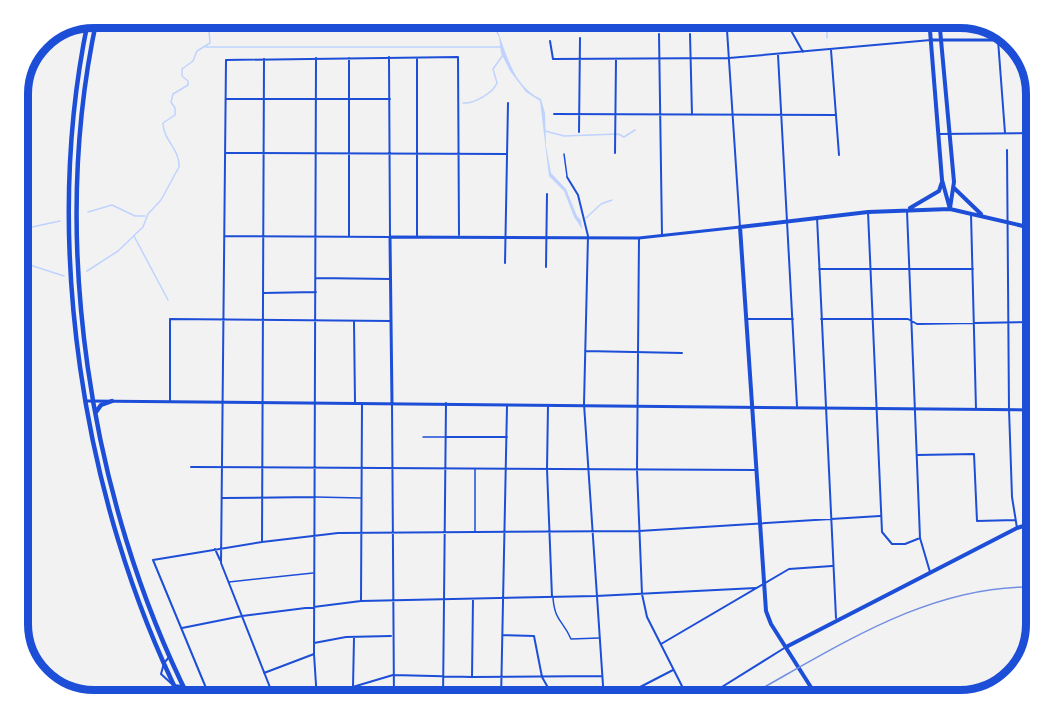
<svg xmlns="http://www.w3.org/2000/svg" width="1054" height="718" font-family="Karla,sans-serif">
  <rect width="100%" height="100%" fill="#f2f2f2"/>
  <path fill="#bfd3fe" d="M488,18H492C506,46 509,84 541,99L545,113L546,146L551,173L566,189L577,216L581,220L582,229L574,217L564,191L549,176L540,101L526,92L510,71L501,53L499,37Z"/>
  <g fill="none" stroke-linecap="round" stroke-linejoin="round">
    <path stroke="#bfd3fe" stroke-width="1.5" d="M827,18V38
      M206,47H501
      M463,103C474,104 493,93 497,83L493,69L503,55
      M545,131L564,136L618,134L624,137L635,130
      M88,212L112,205L135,216H145
      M586,218L601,204L612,200
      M18,230L60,221
      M134,236L168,300
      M87,271L118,251L143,227L148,214L161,200L179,167C180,149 163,140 163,123L175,115V108L171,102L173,94L188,85V81L182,76V69L193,61L197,51L210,43L208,18
      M18,280L25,275L30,265L64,276"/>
    <path stroke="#1d4ed8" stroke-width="1.5" d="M564,154L567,176
      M423,437H445
      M315,497L361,498
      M475,532V469
      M229,582L313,573
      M553,598C555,622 563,620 571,639L599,638"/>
    <path stroke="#1d4ed8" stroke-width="2" d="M784,18L803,52
      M78,25L95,26
      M727,30L740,227
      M659,34L662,236
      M690,34L692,115
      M998,40L1005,133
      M550,41L553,59L729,58L931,40
      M831,50L839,155
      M778,55L797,406
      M316,58L314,654L317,700
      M349,58V237
      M226,99H390
      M554,114L836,115
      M579,132L580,38
      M939,134L1036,133
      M1007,150L1009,409L1012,497L1017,528
      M225,153L507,154
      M615,153L616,59
      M567,177L578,195L588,236L584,404L604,700
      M907,211L920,538L930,572
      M868,212L882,532L892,544H905L920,538
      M971,214L976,409
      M817,217L836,618
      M1033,228L1036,211
      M225,236L390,237L389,57
      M417,236V59
      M639,238L637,470L642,594L647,617L689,700
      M505,263L508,103
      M546,267L547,194
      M819,269H973
      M316,278L391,279
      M263,293L316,292
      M748,319H793
      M821,319H908L917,324L1036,322
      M354,322L355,403
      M585,351L682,353
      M170,401V319L391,321
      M392,403L394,700
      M548,405L547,469L552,597
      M446,437H507
      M917,455L974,454L977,521L1015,520
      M191,467L756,470
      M222,498L315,497
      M262,542L264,59
      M215,549L220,560
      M361,601L362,403
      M182,628L242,616L361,601L596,596L756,588
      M503,635L534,636L542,677L555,700
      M314,643L346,637L391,636
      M661,644L789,569L832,566
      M170,656L164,663L161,674L173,685L183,686
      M264,673L314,654
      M472,677L473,599
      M353,687L354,638
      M348,688L352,700
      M211,700L153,560L262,542L338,533L639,531L880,516
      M275,700L221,563L226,60L458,57L459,235
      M309,700L393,675L472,677L602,676
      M443,700L446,403
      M501,700L507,406
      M533,700L550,691
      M615,700L673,670
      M701,700L786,647"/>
    <path stroke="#1d4ed8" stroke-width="3" d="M931,40H1011
      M87,401L1036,410
      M392,403L390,237L639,238L740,227"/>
    <path stroke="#1d4ed8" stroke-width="4" d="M929,18L942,180L950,209
      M939,18L954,182L950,208
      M954,188L981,214
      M910,208L939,191L942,182
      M786,647L1017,528L1036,522
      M819,700L771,624L766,611L740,227L868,212L950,209L1036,229"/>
    <path stroke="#1d4ed8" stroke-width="4.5" d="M97,18C49,239 89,499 190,700
      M88,21C42,241 82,500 181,700
      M96,412L101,405L112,401"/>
    <path stroke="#7290e2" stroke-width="1.5" d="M741,700C833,650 927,584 1036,587"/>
  </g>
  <path d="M0 0H1054V718H0ZM94 28H960A66 66 0 0 1 1026 94V624A66 66 0 0 1 960 690H94A66 66 0 0 1 28 624V94A66 66 0 0 1 94 28Z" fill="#fff" fill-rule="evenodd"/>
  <path fill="none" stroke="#1d4ed8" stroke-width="8" d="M94 28H960A66 66 0 0 1 1026 94V624A66 66 0 0 1 960 690H94A66 66 0 0 1 28 624V94A66 66 0 0 1 94 28Z"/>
</svg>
